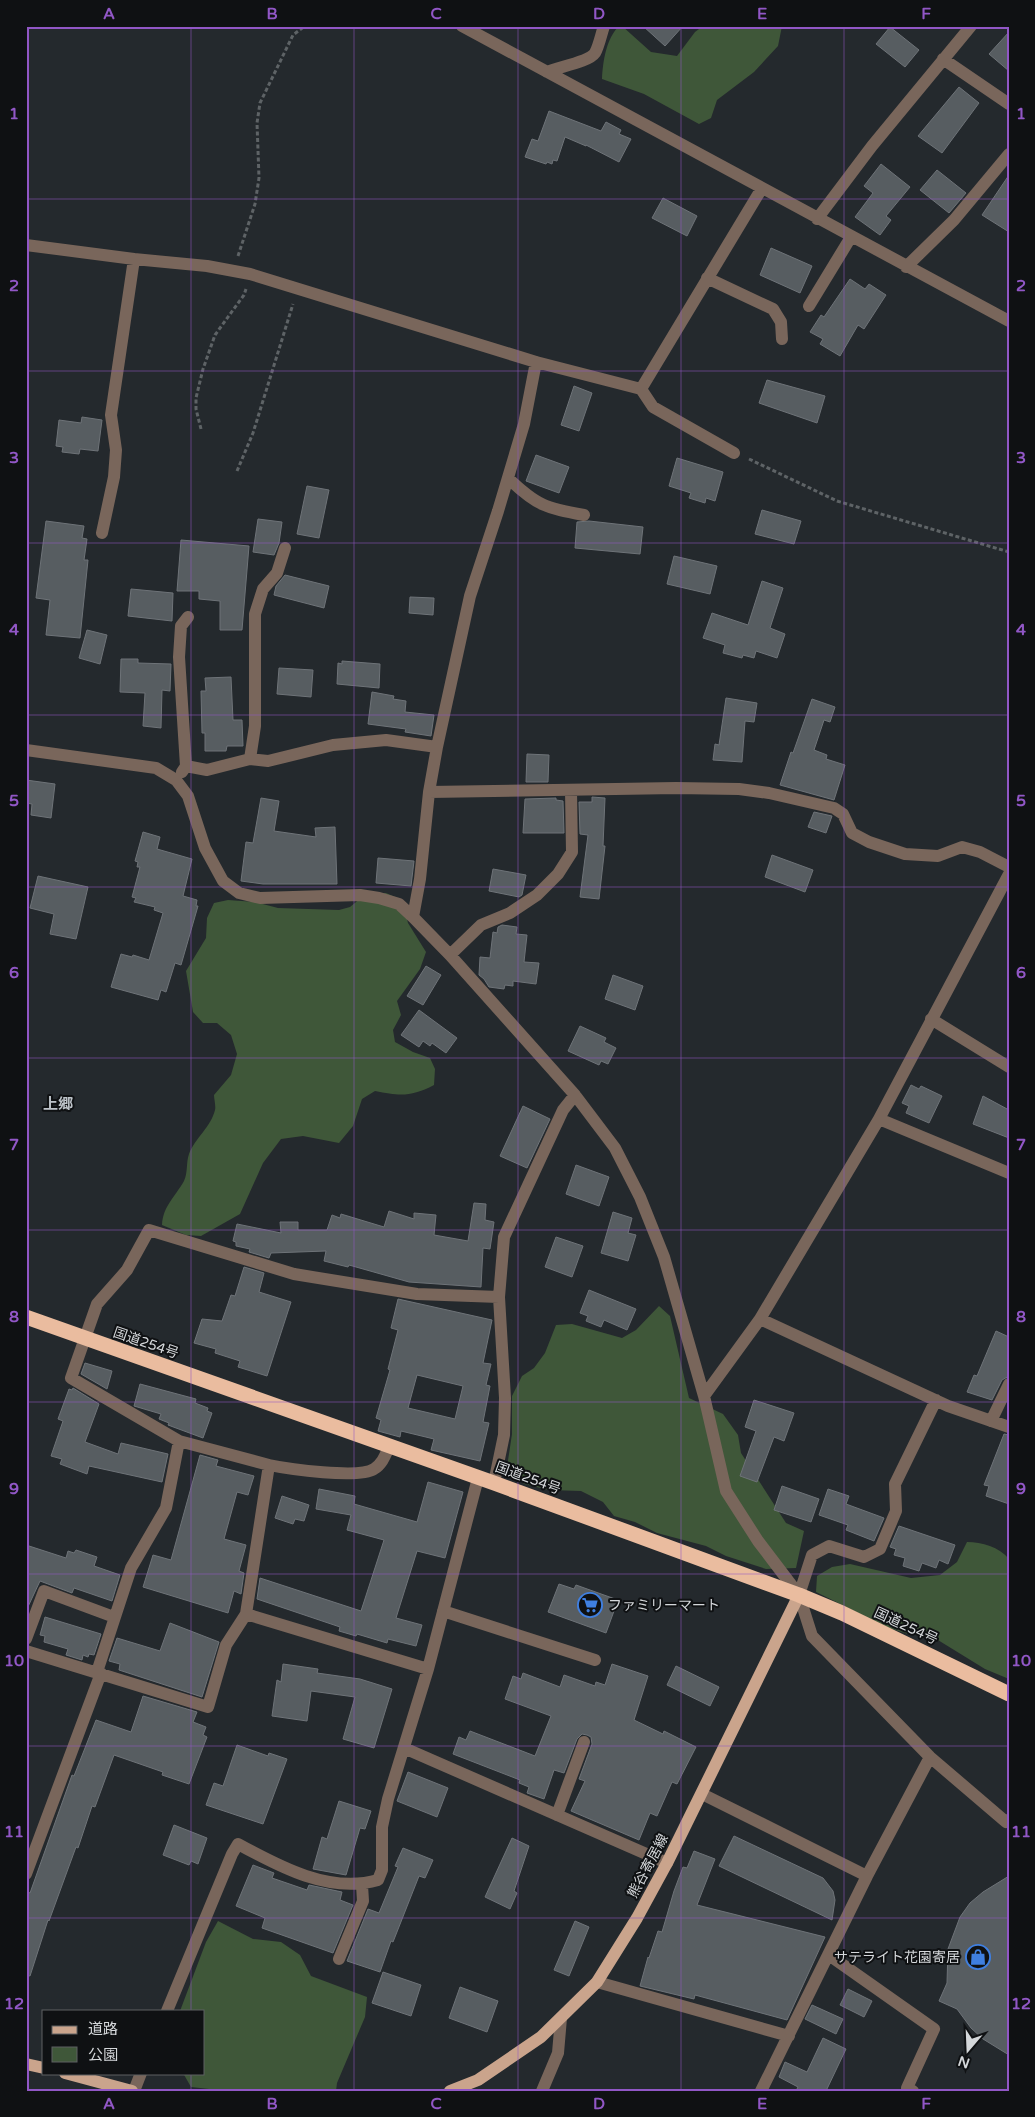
<svg xmlns="http://www.w3.org/2000/svg" width="1035" height="2117" font-family="'Varela Round','Noto Sans JP',sans-serif">
  <rect width="100%" height="100%" fill="#24292d"/>
  <path fill="#3f5739" d="M619,26H622L651,52L677,56L695,32L703,26H782L778,46L754,72L717,100L711,118L699,124L644,94L602,79C603,61 606,39 619,26Z
    M367,893H386L402,900L408,923L426,952L420,969L397,1001L401,1015L393,1030L395,1042L413,1052L430,1058L435,1069L434,1085C411,1097 400,1096 375,1091L362,1099L353,1126L339,1143L303,1136L281,1139L263,1163L240,1214L201,1236L186,1235L162,1225C163,1206 175,1197 184,1181C188,1173 186,1162 189,1154C195,1138 211,1127 215,1110C216,1106 214,1099 214,1095L231,1075L237,1054L231,1035L217,1023H203L193,1012L186,971L206,938L207,918L214,903L228,900L255,902L278,908L339,910L350,907Z
    M659,1306L670,1316L689,1398L723,1414L738,1435L741,1453L786,1523L804,1531L796,1568L766,1569L726,1556L706,1546L657,1533L635,1522L614,1516L603,1502L581,1491L549,1490L524,1484L507,1467L512,1434V1396L522,1376L534,1368L545,1353L556,1325L572,1324L622,1338L636,1330Z
    M967,1542C982,1542 999,1547 1009,1559V1679L985,1669L933,1637L908,1634L889,1628L816,1592L817,1576L832,1567L850,1564L911,1578L940,1575L957,1562Z
    M218,1921L253,1939L281,1942L300,1955L311,1976L367,1997L365,2017L337,2083L336,2091H227L191,2087L183,2073H204V2011H180L206,1942Z"/>
  <path fill="#575d61" stroke="#6e7378" fill-rule="evenodd" d="M643,26H683L665,46Z
    M890,27L919,50L905,67L876,44Z
    M1009,32V71L989,54Z
    M959,87L979,103L942,153L918,136Z
    M549,111L601,131L606,122L621,130L619,134L631,139L619,162L586,145V146L565,137L557,161L553,160L552,164L547,162L546,164L525,157L532,139L538,141Z
    M881,164L910,187L886,216L891,220L880,235L855,217L873,193L864,186Z
    M937,170L966,193L949,213L920,190Z
    M1009,175V232L982,215Z
    M663,198L697,216L687,236L652,218Z
    M771,248L812,266L800,293L760,275Z
    M850,279L865,289L869,284L886,295L864,329L858,325L840,356L820,344L823,339L810,332L821,315L824,317Z
    M767,380L825,396L817,423L759,403Z
    M574,386L592,393L579,431L561,425Z
    M82,417L102,420L98,451L80,449L79,454L62,452L63,447L56,446L59,420L81,423Z
    M536,455L569,467L559,493L526,481Z
    M677,458L723,472L715,501L706,498L705,503L689,498L691,493L669,486Z
    M307,486L329,490L319,538L297,534Z
    M762,510L801,521L794,544L755,534Z
    M258,519L282,522L279,543L274,555L253,552Z
    M46,521L84,526L82,538L87,539L84,560H88L80,638L46,635L50,600L36,598Z
    M589,521L643,527L640,554L575,548L577,522Z
    M181,540L249,546L242,630H220V601L199,599V591H177Z
    M674,556L717,566L710,594L667,584Z
    M285,575L329,586L324,608L274,595L276,586Z
    M762,581L783,588L770,628L785,634L777,658L756,651L754,658L743,655L742,658L723,653L725,645L703,638L712,613L748,625Z
    M131,589L173,593L172,621L128,616Z
    M410,597L434,598L433,615L409,613Z
    M87,630L107,635L100,664L79,658Z
    M121,659H138V663L171,664L170,691L162,690L161,728L143,726L145,693L120,692Z
    M342,661L380,664L379,688L337,684L338,663L342,664Z
    M279,668L313,670L311,697L277,694Z
    M231,677L233,720H242L243,746H227L226,751H205V733H202L201,691H206L205,678Z
    M372,692L394,696L393,699L406,701L405,712L434,715L431,736L405,732L406,729L368,724Z
    M726,698L757,703L754,722L745,721L742,762L713,760L715,744L719,745Z
    M812,699L835,707L830,722L824,720L814,750L827,755L826,759L845,765L834,800L780,785L791,752L793,753Z
    M527,754L549,755L548,782H526Z
    M26,780L55,784L51,818L31,815L32,804L26,803Z
    M592,797L605,798L603,846H605L599,899L580,897L588,835L580,834L579,802H592Z
    M261,798L279,801L274,831L316,837L315,828L335,827L337,884H263L241,881L246,842L253,843Z
    M556,798V800L563,801L564,833H523L525,799Z
    M814,812L832,816L826,833L808,827Z
    M143,832L160,837L157,849L192,859L183,896L197,900L196,906H198L181,965L175,963L166,992L161,990L158,1000L111,987L121,954L132,957L133,955L149,960L163,913L154,910L155,907L134,902L136,898L132,897L140,867H137L138,862L135,861Z
    M772,855L813,870L805,892L765,877Z
    M378,858L414,861L411,886L376,883Z
    M493,869L526,875L522,895L519,897L489,891Z
    M38,876L88,887L76,939L50,934L54,914L30,908Z
    M502,925L517,927L516,934L527,935L524,962L539,963L536,984L513,981V986L505,985L504,989L489,987L484,979L479,975L480,957L490,958L493,932L497,933L498,927Z
    M426,966L441,975L423,1005L407,996Z
    M613,975L643,986L635,1010L605,999Z
    M419,1010L457,1038L446,1053L432,1043L430,1046L423,1041L419,1047L401,1035Z
    M580,1026L606,1038L604,1042L616,1048L608,1064L601,1061L599,1065L568,1051Z
    M911,1085L919,1089L921,1086L942,1096L929,1123L906,1113L909,1106L902,1103Z
    M983,1096L1009,1110V1138L973,1124Z
    M523,1106L550,1119L527,1168L500,1156Z
    M576,1165L609,1177L599,1206L566,1194Z
    M474,1203L486,1204L485,1220L494,1222L490,1249L483,1248L481,1287L409,1282L349,1265L348,1267L324,1261L326,1251L271,1253L269,1258L249,1252L250,1249L236,1246V1242L233,1241L237,1224L281,1233L280,1222H298V1230H327L332,1215L340,1218L341,1214L384,1227L389,1211L414,1219V1213L436,1215L434,1235L468,1241Z
    M613,1212L632,1218L628,1233L636,1235L628,1261L601,1253Z
    M556,1237L583,1246L572,1277L545,1267Z
    M244,1267L264,1273L259,1292L291,1302L267,1376L238,1367L240,1361L215,1353L216,1349L194,1343L202,1319L222,1321L231,1295L235,1296Z
    M589,1290L636,1309L627,1330L604,1320L601,1327L586,1321L588,1316L580,1313Z
    M398,1299L492,1320L483,1363L491,1364L486,1385L490,1386L483,1422L489,1423L480,1461L431,1450L434,1439L401,1431L400,1437L378,1431L381,1420L376,1418L390,1370L388,1369L398,1330L391,1328ZM417,1375L463,1386L455,1419L408,1408Z
    M996,1331L1009,1337V1376L1002,1380L992,1400L967,1392L974,1375L977,1376Z
    M85,1363L112,1371L107,1389L81,1374Z
    M140,1384L196,1399L195,1403L208,1408L207,1411L212,1413L203,1438L168,1425L169,1423L159,1419L161,1414L134,1406Z
    M73,1388L99,1404L85,1442L118,1454L121,1443L168,1454L162,1482L89,1466L87,1474L60,1464L62,1459L51,1456L63,1421L58,1419L69,1389L72,1390Z
    M754,1400L794,1413L784,1441L774,1437L757,1482L740,1476L756,1431L745,1427Z
    M1004,1434L1009,1435V1504L986,1496L989,1486L984,1485Z
    M200,1455L218,1460L216,1466L254,1476L248,1495L237,1492L224,1539L246,1545L239,1571L244,1573L241,1594L234,1591L228,1613L143,1587L153,1555L171,1560Z
    M428,1482L463,1492L445,1558L417,1551L396,1618L422,1625L416,1646L388,1639L387,1643L357,1634L356,1636L339,1631L340,1627L257,1599L260,1578L361,1611L384,1540L347,1530L351,1515L316,1509L319,1489L355,1496L354,1504L417,1522Z
    M782,1486L819,1499L811,1522L774,1510Z
    M828,1489L849,1496L846,1504L884,1518L874,1541L846,1530L848,1525L819,1515Z
    M282,1496L309,1505L304,1521L295,1519L293,1524L275,1518Z
    M899,1526L955,1545L948,1564L939,1560L936,1568L922,1563L919,1571L903,1566L905,1558L894,1555L896,1549L890,1547Z
    M26,1545L66,1558L68,1551L74,1553L76,1550L97,1557L94,1566L120,1575L112,1601L74,1588L72,1593L40,1581L26,1611Z
    M559,1584L574,1589L576,1585L618,1600L606,1633L548,1612Z
    M45,1617L101,1634L94,1655L89,1654L88,1657L83,1655L82,1660L66,1655L68,1649L44,1642L45,1636L40,1635Z
    M170,1623L219,1642L202,1697L119,1670L120,1664L109,1661L117,1638L160,1651Z
    M283,1664L318,1669L317,1673L360,1679L392,1689L374,1748L343,1739L355,1697L311,1691L307,1721L272,1716L277,1680L281,1682Z
    M612,1664L648,1676L634,1720L663,1734L664,1731L696,1747L677,1784L672,1782L657,1816L650,1813L639,1840L571,1811L585,1781L579,1779L592,1744L591,1737L587,1735L582,1734L577,1739L564,1773L554,1770L544,1799L527,1793L529,1787L519,1783L520,1780L453,1754L459,1737L466,1740L470,1731L535,1756L551,1716L505,1699L513,1676L521,1679L523,1673L560,1687L564,1675L595,1686L596,1682L605,1685Z
    M676,1666L719,1687L710,1706L667,1685Z
    M143,1696L197,1712L193,1722L206,1727L203,1735L207,1737L189,1784L162,1775L163,1772L114,1755L95,1807L92,1806L78,1848L76,1847L49,1921L48,1920L30,1976L26,1975V1891L30,1893L72,1775L74,1776L96,1720L131,1732Z
    M237,1745L268,1756L269,1753L287,1759L263,1824L206,1805L214,1783L223,1786Z
    M408,1772L448,1788L437,1817L397,1801Z
    M339,1801L371,1811L365,1829L360,1828L346,1875L313,1869L322,1837L327,1839Z
    M174,1825L207,1838L198,1864L191,1861L189,1865L163,1855Z
    M734,1836L823,1878L833,1891L835,1900L832,1920L719,1866Z
    M512,1838L529,1846L514,1891L517,1893L510,1909L485,1897Z
    M403,1848L433,1860L425,1878L419,1876L393,1942L391,1941L380,1972L347,1961L368,1909L379,1913L398,1867L395,1866Z
    M694,1851L715,1859L697,1905L825,1937L787,2020L695,1995L694,1999L640,1986L648,1957L649,1958L658,1931L662,1932L674,1891L683,1867L687,1868Z
    M253,1865L274,1873L272,1878L307,1890L309,1885L342,1892L340,1900L353,1905L333,1953L262,1928L265,1918L236,1906Z
    M1009,1876V2055L983,2039L971,2028L957,2009L939,2001L947,1983L948,1949L960,1917L970,1903L983,1892Z
    M575,1921L589,1927L569,1976L554,1970Z
    M383,1972L421,1985L411,2016L372,2003Z
    M460,1987L498,2001L487,2032L449,2018Z
    M848,1989L872,2001L864,2017L840,2005Z
    M812,2005L843,2019L836,2034L805,2019Z
    M823,2038L846,2049L826,2091H796L798,2087L779,2077L785,2062L807,2072Z"/>
  <g fill="none" stroke-linecap="round" stroke-linejoin="round">
    <path stroke="#5e6366" stroke-width="3" stroke-dasharray="4 2.5" stroke-linecap="butt" d="M238,256L255,204L259,178L257,123L260,103L293,35L305,26
      M201,429L196,409V398L203,369L215,335L244,295L246,289
      M749,459L837,501L1009,552
      M237,471L253,433L293,304"/>
    <path stroke="#79665b" stroke-width="12" d="M462,26L1009,321
      M943,59L1009,104
      M547,72C558,67 589,62 595,53C599,46 601,35 604,26
      M817,219L872,146L971,26
      M26,245L134,259L207,266L250,274L536,362L641,389L653,407L734,453
      M906,267L954,220L1009,154
      M707,278L773,309L781,322L782,339
      M809,306L851,237
      M641,389L762,188
      M508,478C537,506 546,508 584,515
      M102,533L114,477L116,450L111,415L134,259
      M26,750L156,768L176,780L188,796L205,848L223,881L239,893L260,898L360,895L379,898L399,904L413,917L450,955L575,1095L615,1148L640,1197L664,1257L704,1396L726,1491L758,1541L799,1595L812,1636L930,1757L1006,1822L1009,1820
      M250,759L268,761L333,745L386,740L437,747
      M186,766L207,770L250,759L255,726V614L263,589L277,573L285,548
      M182,772L186,766L179,657L181,626L188,617
      M429,792L676,788L739,789L769,793L834,808L843,814L852,833L869,842L905,854L938,856L962,847L980,852L1009,867
      M413,917L420,879L429,792L437,747L470,596L498,511L524,424L536,362
      M450,955L481,925L510,913L537,895L558,874L572,852L571,791
      M931,1019L1009,1067
      M879,1119L1009,1173
      M760,1319L948,1406L1009,1427
      M704,1396L760,1319L879,1119L1009,874
      M991,1421L1009,1384
      M269,1465L179,1441L71,1378L97,1304L127,1270L149,1230L294,1274L417,1294L499,1297
      M494,1483L504,1435L505,1398L499,1297L504,1237L563,1110L575,1095
      M799,1595L812,1555L829,1546L864,1557L880,1549L896,1511L895,1484L936,1400
      M443,1611L595,1660
      M246,1614L428,1669
      M26,1639L44,1591L114,1617
      M26,1651L208,1707L226,1645L246,1614L269,1465C288,1469 359,1479 374,1469C382,1464 385,1456 389,1447
      M97,1672L131,1568L166,1508L179,1441
      M404,1748L667,1863
      M702,1794L867,1876
      M557,1815L584,1742
      M26,1874L101,1673
      M829,1955L934,2029L907,2088L913,2091
      M339,1959L363,1901L362,1885
      M597,1982L789,2036
      M167,2011L232,1854L238,1844C280,1867 330,1894 378,1880L382,1870V1827L388,1799L428,1669L478,1478
      M134,2091L141,2073
      M542,2091L558,2053L561,2018
      M761,2091L867,1876L930,1757"/>
    <path stroke="#caa48c" stroke-width="12" d="M26,2064L44,2068
      M65,2073L132,2091
      M450,2091L478,2080L541,2037L597,1982L637,1918L667,1863L799,1595"/>
    <path stroke="#eabc9f" stroke-width="15" d="M26,1317L494,1483L799,1595L842,1613L1009,1694"/>
  </g>
  <path fill="none" stroke="#9157c6" stroke-width="1" stroke-opacity="0.55" d="M191,26V2011M354,26V2091M518,26V2091M681,26V2091M844,26V2091M26,199H1009M26,371H1009M26,543H1009M26,715H1009M26,887H1009M26,1058H1009M26,1230H1009M26,1402H1009M26,1574H1009M26,1746H1009M26,1918H1009M191,2073V2091"/>
  <defs>
    <symbol id="supermarket-ring" viewBox="-11 -11 22 22"><circle r="9.5" fill="#0f1113" stroke="#3f7fe0" stroke-width="1.5"/><path d="M-6-5.5h2.5l.6 2H6L4.5 2H-2.5L-4.4-4H-6ZM-1.5 3.2a1.3 1.3 0 1 0 .1 0ZM3 3.2a1.3 1.3 0 1 0 .1 0Z" fill="#3f7fe0"/></symbol>
    <symbol id="shop-ring" viewBox="-11 -11 22 22"><circle r="9.5" fill="#0f1113" stroke="#3f7fe0" stroke-width="1.5"/><path d="M-5-2.5h2.3a2.7 3.5 0 0 1 5.4 0H5L5.5 6h-11ZM-1.5-2.5h3a1.5 2.3 0 0 0-3 0Z" fill="#3f7fe0"/></symbol>
  </defs>
  <g fill-rule="evenodd">
    <use href="#supermarket-ring" x="576" y="1591" width="28" height="28"/>
    <use href="#shop-ring" x="964" y="1943" width="28" height="28"/>
  </g>
  <g text-anchor="middle" dominant-baseline="central" stroke-width="4" stroke-linejoin="round" paint-order="stroke">
    <g font-size="14" fill="#d4d7da" stroke="#0f1113">
      <text transform="translate(146 1343) rotate(19)">国道254号</text>
      <text transform="translate(528 1478) rotate(20)">国道254号</text>
      <text transform="translate(906 1626) rotate(25)">国道254号</text>
      <text transform="translate(648 1866) rotate(-62)">熊谷寄居線</text>
    </g>
    <g font-size="14" fill="#d4d7da" stroke="#0f1113" text-anchor="start">
      <text x="608" y="1605">ファミリーマート</text>
      <text x="960" y="1957" text-anchor="end">サテライト花園寄居</text>
    </g>
    <g font-size="15" font-weight="bold" fill="#bdc3c9" stroke="#0f1113">
      <text x="58" y="1104">上郷</text>
    </g>
  </g>
  <rect width="1035" height="2117" fill="none" stroke="#0f1113" stroke-width="55"/>
  <rect x="42" y="2010" width="162" height="65" fill="#0f1113" stroke="#5e6063"/>
  <rect x="52" y="2026" width="25" height="8" fill="#caa48c" stroke="#5e6063"/>
  <text x="88" y="2034" font-size="15" fill="#d4d7da">道路</text>
  <rect x="52" y="2047" width="25" height="15" fill="#3f5739" stroke="#5e6063"/>
  <text x="88" y="2060" font-size="15" fill="#d4d7da">公園</text>
  <g transform="translate(968 2050) rotate(199)" stroke="#0f1113" stroke-width="4" paint-order="stroke">
  <path d="M0-4L9 19L0 12L-9 19Z" fill="#d4d7da"/>
  <text y="-8" font-size="14" font-weight="bold" text-anchor="middle" fill="#d4d7da">N</text>
  </g>
  <rect x="28" y="28" width="980" height="2062" fill="none" stroke="#9157c6" stroke-width="2"/>
  <g font-size="16" text-anchor="middle" font-weight="bold" fill="#9157c6">
    <text x="109" y="19">A</text>
    <text x="272" y="19">B</text>
    <text x="436" y="19">C</text>
    <text x="599" y="19">D</text>
    <text x="762" y="19">E</text>
    <text x="926" y="19">F</text>
    <text x="14" y="119">1</text>
    <text x="1021" y="119">1</text>
    <text x="14" y="291">2</text>
    <text x="1021" y="291">2</text>
    <text x="14" y="463">3</text>
    <text x="1021" y="463">3</text>
    <text x="14" y="635">4</text>
    <text x="1021" y="635">4</text>
    <text x="14" y="806">5</text>
    <text x="1021" y="806">5</text>
    <text x="14" y="978">6</text>
    <text x="1021" y="978">6</text>
    <text x="14" y="1150">7</text>
    <text x="1021" y="1150">7</text>
    <text x="14" y="1322">8</text>
    <text x="1021" y="1322">8</text>
    <text x="14" y="1494">9</text>
    <text x="1021" y="1494">9</text>
    <text x="14" y="1666">10</text>
    <text x="1021" y="1666">10</text>
    <text x="14" y="1837">11</text>
    <text x="1021" y="1837">11</text>
    <text x="14" y="2009">12</text>
    <text x="1021" y="2009">12</text>
    <text x="109" y="2109">A</text>
    <text x="272" y="2109">B</text>
    <text x="436" y="2109">C</text>
    <text x="599" y="2109">D</text>
    <text x="762" y="2109">E</text>
    <text x="926" y="2109">F</text>
  </g>
</svg>
